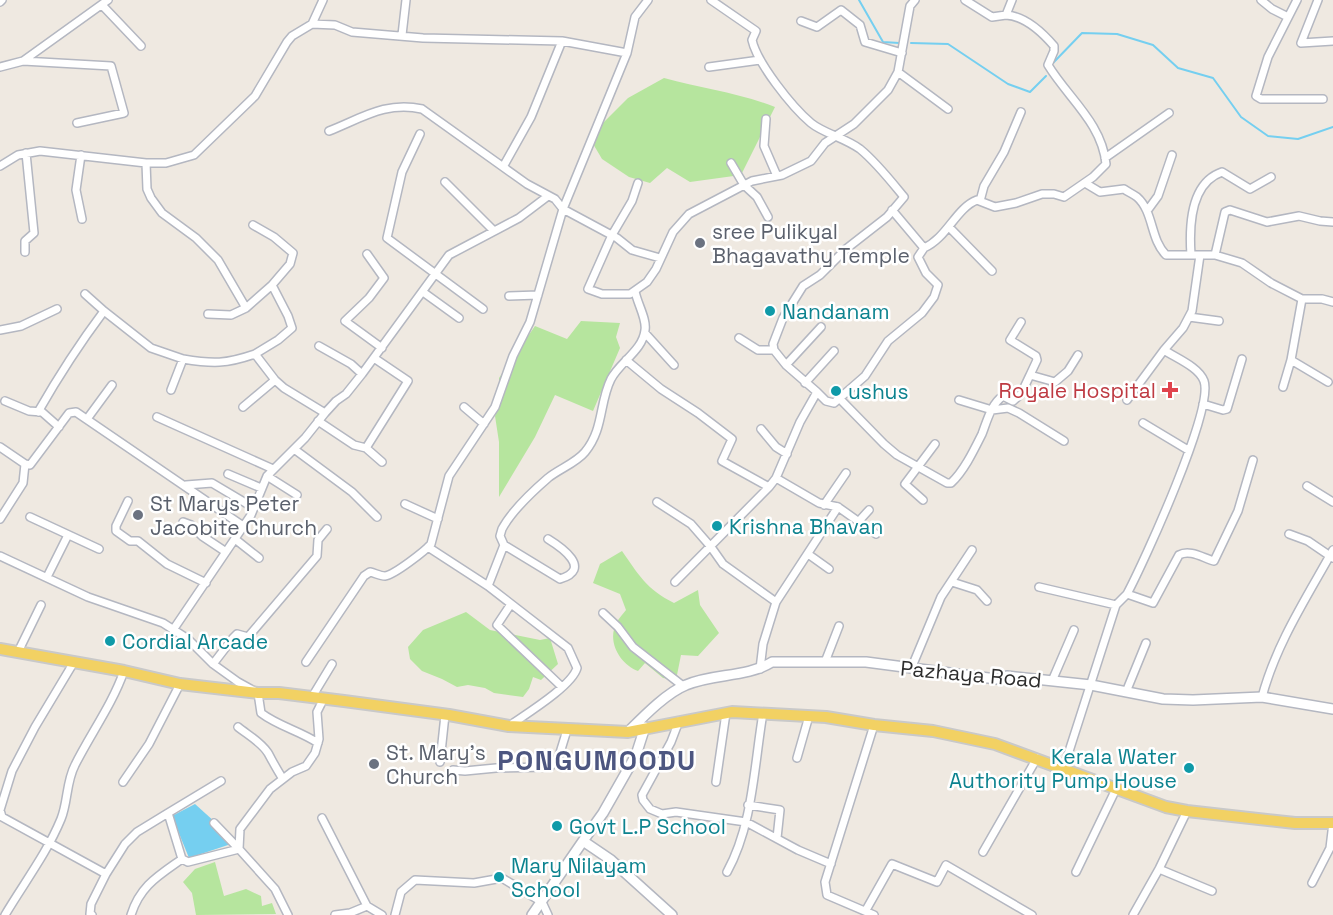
<svg xmlns="http://www.w3.org/2000/svg" width="1333" height="915" font-family="'Space Grotesk',sans-serif">
  <rect width="100%" height="100%" fill="#efe9e1"/>
  <path fill="#b6e59e" d="M664,78C701,88 739,93 775,107L741,175L690,182L667,168L650,183L629,177L602,159L589,137L628,98Z
    M581,321L620,323L616,337L620,348L593,411L555,395L535,437L499,497V442L495,416L499,404V378L535,326L567,339Z
    M622,551C639,575 646,589 674,603L698,590L700,605L719,633L698,656L681,655L676,680L663,678L645,663L638,671C620,664 606,641 617,622C619,618 623,614 626,610L620,594L593,583L600,564Z
    M466,612L490,630L540,640L550,638L558,664L541,680L533,677L529,689L523,697L494,693L485,688L468,685L457,687L442,679L422,671L410,659L408,647L423,630Z
    M215,862L224,896L246,889L261,896L262,906L272,903L276,914L196,915L192,893L183,882L195,869Z"/>
  <path fill="#75cff0" d="M195,804L237,842L189,858L172,816Z"/>
  <g fill="none" stroke-linecap="round" stroke-linejoin="round">
    <path stroke="#75cff0" stroke-width="2" d="M859,0L883,42L899,43
      M911,43L948,44L1008,84L1030,92L1046,76
      M1053,63L1082,33L1117,34L1153,45L1178,68L1213,78L1241,117L1268,136L1298,139L1333,127"/>
    <defs>
      <path id="street" d="M711,0L756,31L752,40C757,63 792,107 811,123C823,133 845,138 860,149C877,163 890,180 904,197L887,217L846,249L820,275L803,286L783,318L773,344L774,350L786,365L817,392L800,422L776,478L819,503L838,507L776,602L763,644L760,669
        M965,0L992,17L1006,15L1012,0
        M1261,0L1272,9L1288,17
        M1297,0L1268,57L1256,96L1261,99H1323
        M1318,0L1301,43L1333,41
        M0,2L2,0
        M102,5L141,46
        M801,21L817,27L841,10L860,25L865,42L902,53
        M312,24L323,0
        M402,35L406,0
        M23,61L111,66L124,113L77,123
        M0,67L23,61L108,0
        M709,67L760,60
        M898,72L948,109
        M766,119L764,146L777,176
        M329,131C362,118 386,101 422,109L527,184L555,199L563,209L617,238L632,250L660,258
        M420,134L402,172L387,238L483,309
        M81,155L76,190L82,219
        M1105,158L1169,113
        M731,163L744,185L757,197L768,217
        M0,166L18,155L40,151L146,163
        M503,167L531,117L562,41
        M445,182L494,231
        M638,183L632,201L612,235L588,289L602,294H630L647,282L656,269L673,232L689,214L752,181L782,175L811,161L825,143L854,124L888,90L898,72L910,6L915,0
        M980,201L984,186L1004,152L1021,112
        M892,210L924,248C947,238 956,208 977,200L995,207L1016,203L1042,194H1054L1064,197L1093,177L1106,164C1102,123 1068,98 1048,65L1054,51V46C1042,32 1025,16 1006,15
        M1147,211L1158,196L1172,155
        M253,225L274,237L293,253L290,264L272,285L288,316L292,328L278,340L255,354
        M949,227L992,271
        M25,252V241L34,233L26,153
        M367,254L384,278L369,298L345,321L382,348
        M1191,255C1189,226 1190,183 1222,172L1250,189L1271,177
        M1200,255H1215L1242,263L1271,283L1302,299H1322L1333,302
        M1215,255L1225,212L1230,210L1267,222L1299,216L1320,221L1333,222
        M272,285L246,308L218,260L196,238L162,213L151,198L147,189L146,163H166L194,155L255,96L287,42L292,36L312,24L335,25L352,32L423,38L562,41L627,53
        M423,292L459,318
        M85,294L104,311
        M509,296L538,295
        M208,314L231,315L246,308
        M1189,317L1219,321
        M1021,322L1010,340L1036,356L1037,360L1030,375
        M0,330L21,326L57,309
        M645,333L674,365
        M739,338L758,350H774
        M319,346L351,364L362,374
        M626,360L661,389L698,413L732,439L722,461L769,487L776,478
        M1291,360L1328,382
        M786,365L821,327
        M805,383L834,351
        M1283,387L1291,360L1302,299
        M171,390L183,359C213,364 226,364 255,354L275,380L284,388L325,413L305,438L267,476L251,515L173,630
        M817,392L826,401L834,403L865,376L888,341L922,313L934,297L938,285L926,273L918,257L924,248
        M840,399L884,444L897,455L947,483H951C964,471 974,450 982,434C987,421 991,404 1003,396L1013,401L1021,394L1030,375L1055,382L1068,371L1078,355
        M959,400L992,410L1008,408L1019,413L1064,441
        M1127,400L1164,350
        M5,401L29,411L42,412L59,427
        M1203,404L1223,410L1227,409L1242,359
        M243,407L275,380
        M464,407L484,424
        M38,412C58,377 80,343 104,311L151,348L183,359
        M325,413L336,401L346,394L362,374L449,255L519,218L548,196
        M157,417L273,469
        M87,419L112,385
        M318,421L354,445L366,448L382,462
        M1143,423L1188,450
        M761,429L776,447L787,454
        M0,447L25,464L30,465L69,413L76,412L243,526
        M366,448L408,381L374,358
        M294,449L352,492L377,517
        M228,474L261,488
        M267,476L297,495
        M186,485L212,483L254,508
        M1307,486L1333,502
        M923,500L905,484L935,444
        M128,501L116,526V531L130,541H138L167,564L206,583
        M657,502L691,524L711,547L723,564L776,602
        M405,504L438,519
        M824,505L846,473
        M838,507L876,534
        M30,517L99,549
        M0,519L23,483L25,464
        M859,521L869,510
        M183,522L191,525L202,536L226,552
        M1289,534L1308,541L1333,558
        M235,539L259,558
        M504,545L560,579C593,569 561,547 548,539
        M428,547L488,586
        M808,554L829,569
        M0,556L88,597L163,623L188,639L213,664L238,682L258,693L261,713C278,726 300,731 318,743
        M47,577L68,535
        M675,582L769,487
        M952,582L977,590L987,601
        M1039,587L1116,605
        M1127,594L1153,603L1179,555C1190,549 1203,558 1214,561L1238,511L1253,460
        M511,604L497,625L562,687
        M603,613L618,627L633,647L683,686
        M18,652L41,605
        M74,662L35,727L12,771L0,810L2,817L106,874L125,844L137,832L168,813L182,859L188,862L239,849L275,889L288,915
        M306,662L364,576L370,572C375,573 380,576 385,576C394,575 425,551 431,544L449,476L495,407L513,356L530,322L563,209L627,53L635,17L648,0
        M825,662L839,626
        M213,664L233,638L237,634L248,637L317,556L318,540L327,529
        M911,669L941,597L972,550
        M1052,681L1074,630
        M1126,692L1146,643
        M312,697L332,664
        M1262,697C1276,644 1307,597 1333,550
        M679,721L671,742L642,795L643,800L650,809L662,814L676,812L746,822L798,850L831,864
        M874,725L825,882L827,895L874,915
        M509,726C526,714 572,686 577,668L568,648L488,586L504,545L500,536L502,529C511,512 533,491 548,478C559,469 576,463 585,452C604,429 599,403 611,379C620,362 643,350 645,330C647,319 637,303 635,291
        M238,727C248,735 261,742 268,753C273,762 277,770 283,779
        M797,758L809,716
        M440,762L445,715
        M453,770L465,771L496,768L550,767L559,756L567,730
        M1063,770L1116,605L1127,594C1144,562 1214,409 1204,381C1199,367 1176,358 1164,350L1183,328L1192,311L1200,255H1166C1150,239 1154,212 1137,197C1133,194 1128,192 1124,189L1100,192L1085,183
        M123,782L149,744L180,684
        M716,782L726,713
        M748,805L780,810L777,838
        M168,813L221,781
        M322,818L367,906
        M214,823L239,849
        M239,849L240,829L270,789L292,772L306,766L315,753L319,739L317,712L324,698
        M983,852L1037,758
        M1159,869L1212,891
        M727,872C753,825 754,766 763,713
        M1076,872L1116,789
        M1312,883L1330,848L1333,823
        M866,910L892,864L937,882L946,865L1032,915
        M5,915C24,883 47,853 61,819C68,802 66,782 75,765C91,733 112,705 124,671
        M92,915L90,914L91,904L106,874
        M131,915C140,886 158,876 182,859
        M335,915L350,913L367,906L382,915
        M395,915L401,892L415,880L474,883L502,878L542,902L548,915
        M1133,915L1159,869L1187,811"/>
      <path id="secondary" d="M645,727L636,755L603,813L583,841L611,860L672,915
        M628,732C643,717 666,693 686,685C713,673 746,678 772,662H866L996,679L1007,676L1091,685L1163,699L1193,700L1262,697L1333,709
        M532,915L583,841"/>
      <path id="primary" d="M0,649L124,671L180,684L258,693H279L344,701L449,715L509,726L628,732L732,712L826,717L874,725L933,731L995,744L1166,807L1187,811L1295,823H1333"/>
    </defs>
    <use href="#street" stroke="#b4b7c1" stroke-width="10"/>
    <use href="#secondary" stroke="#b4b7c1" stroke-width="12"/>
    <use href="#primary" stroke="#c9c9c9" stroke-width="14"/>
    <use href="#street" stroke="#fff" stroke-width="7"/>
    <use href="#secondary" stroke="#fff" stroke-width="9"/>
    <use href="#primary" stroke="#f2d163" stroke-width="10"/>
  </g>
  <g fill="#6b7280" stroke="#fff" stroke-width="2">
    <circle cx="700" cy="243" r="6"/>
    <circle cx="138" cy="515" r="6"/>
    <circle cx="374" cy="764" r="6"/>
  </g>
  <g fill="#0f9aa8" stroke="#fff" stroke-width="2">
    <circle cx="770" cy="311" r="6"/>
    <circle cx="836" cy="391" r="6"/>
    <circle cx="717" cy="526" r="6"/>
    <circle cx="110" cy="641" r="6"/>
    <circle cx="1189" cy="768" r="6"/>
    <circle cx="557" cy="826" r="6"/>
    <circle cx="499" cy="877" r="6"/>
  </g>
  <path fill="#e0444e" stroke="#fff" stroke-width="2" d="M1167 381h6v6h6v6h-6v6h-6v-6h-6v-6h6z"/>
  <g text-anchor="middle" dominant-baseline="central" stroke-width="5" stroke-linejoin="round" paint-order="stroke">
    <g font-size="21" fill="#5b616d" stroke="#fff" text-anchor="start">
      <text x="712" y="231">sree Pulikyal<tspan x="712" dy="24">Bhagavathy Temple</tspan></text>
      <text x="150" y="503">St Marys Peter<tspan x="150" dy="24">Jacobite Church</tspan></text>
      <text x="386" y="752">St. Mary's<tspan x="386" dy="24">Church</tspan></text>
    </g>
    <g font-size="21" fill="#0d838f" stroke="#fff" text-anchor="start">
      <text x="782" y="311">Nandanam</text>
      <text x="848" y="391">ushus</text>
      <text x="729" y="526">Krishna Bhavan</text>
      <text x="122" y="641">Cordial Arcade</text>
      <text x="1177" y="756" text-anchor="end">Kerala Water<tspan x="1177" dy="24">Authority Pump House</tspan></text>
      <text x="569" y="826">Govt L.P School</text>
      <text x="511" y="865">Mary Nilayam<tspan x="511" dy="24">School</tspan></text>
    </g>
    <g font-size="21" fill="#be3a42" stroke="#fff" text-anchor="end">
      <text x="1156" y="390">Royale Hospital</text>
    </g>
    <g font-size="21" fill="#2e2e2e" stroke="#fff">
      <text transform="translate(971 674) rotate(5)">Pazhaya Road</text>
    </g>
    <g font-size="27" font-weight="bold" letter-spacing="1.5" fill="#4d5680" stroke="#fff">
      <text x="597" y="760">PONGUMOODU</text>
    </g>
  </g>
</svg>
